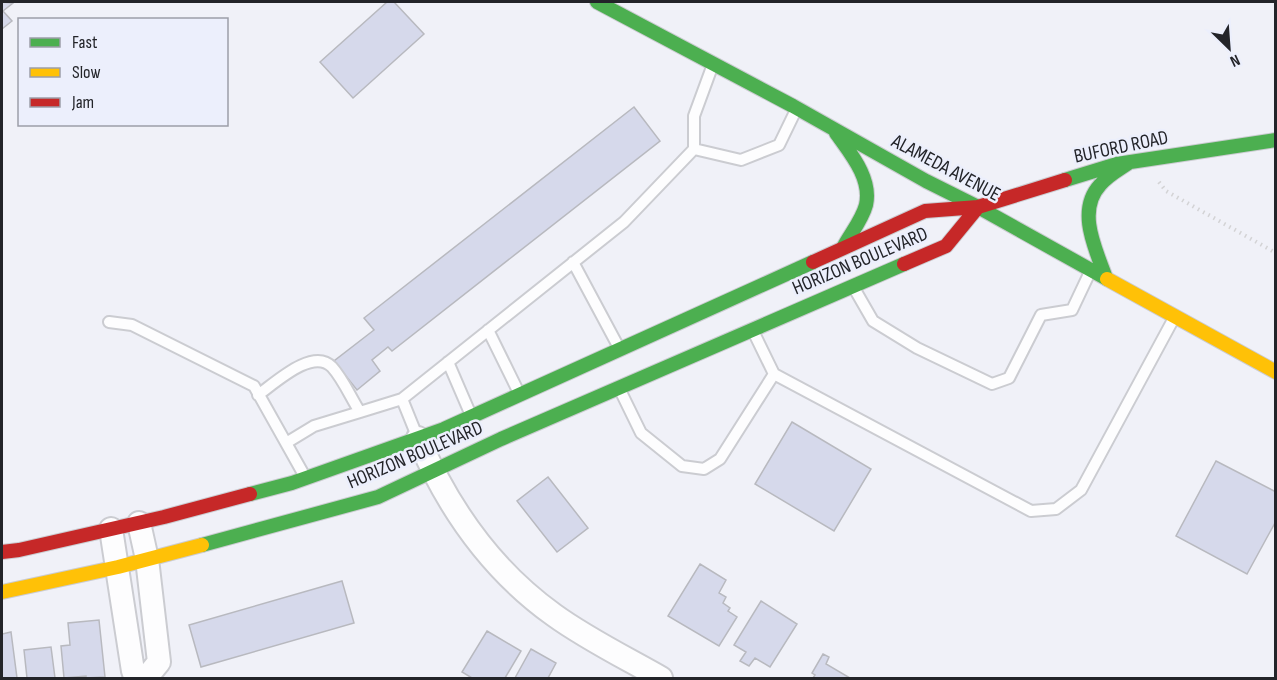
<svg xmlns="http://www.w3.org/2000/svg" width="1277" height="680" font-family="'Sofia Sans Condensed',sans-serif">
  <rect width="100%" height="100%" fill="#f0f1f8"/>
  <path fill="#d6d9eb" stroke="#b8b9bf" stroke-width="1.5" d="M2,2L13,3L3,11L12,21L2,29Z
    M387,2H394L424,34L353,98L320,62Z
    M634,107L660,141L392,351L388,347L372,360L380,371L357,390L334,361L374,330L364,318Z
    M792,422L871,469L834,531L755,484Z
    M1216,461L1276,492V521L1247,574L1176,536Z
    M548,477L588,528L557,552L517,501Z
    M700,564L726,580L719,593L726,597L723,603L730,608L728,611L737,617L719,646L668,616Z
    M342,581L354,623L201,667L189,625Z
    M761,601L797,624L770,667L755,658L749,666L740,661L746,652L734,645Z
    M99,620L105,677L86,678V676L64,678L61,646L70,645L68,623Z
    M487,631L521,651L505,678H472L462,672Z
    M11,632L17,678H2V634Z
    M51,647L55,678H27L24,650Z
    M531,649L556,663L548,678H515Z
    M823,654L829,657L826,664L850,678H813L815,675L812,673Z"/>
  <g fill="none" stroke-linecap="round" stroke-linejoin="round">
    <defs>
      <path id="lane" d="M694,149L741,160L779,145L795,112
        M573,262L618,346
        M854,288L873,321L917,348L992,384L1009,378L1041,315L1072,310L1090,272
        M109,322L132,325L254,386L304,475
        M488,330L518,391
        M448,362L470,413
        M774,374L1031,511L1056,509L1081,490L1174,318
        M620,390L641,433L682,466L704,469L720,459L774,374L754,333
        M258,395C275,383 313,347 332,367C343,379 351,398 360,412L314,426L286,443
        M402,399L624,222L694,149V116L712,67
        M360,412L402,399L417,436"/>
      <path id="street" d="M418,438C448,508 491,570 554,615C587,639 626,658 661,678
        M139,523L147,559L159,662L146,678
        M111,529L133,671L142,678"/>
      <path id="fast" d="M597,2L793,106L926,181L978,207L1107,279
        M836,133C850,153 872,178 866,205C862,220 851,233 844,246
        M1065,180L1117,164L1276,140
        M1106,278C1096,250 1076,211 1100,185C1108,175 1120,169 1130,162
        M250,494L292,483L444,429L813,262
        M202,545L378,497L501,439L904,264"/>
      <path id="slow" d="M1107,279L1276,372
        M2,592L118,567L202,545"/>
      <path id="jam" d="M813,262L925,211L978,207L1065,180
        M904,264L946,246L978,207
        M2,552L19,550L164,517L250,494"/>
    </defs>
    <use href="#lane" stroke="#cbccd1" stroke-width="14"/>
    <use href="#street" stroke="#cbccd1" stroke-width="26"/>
    <use href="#fast" stroke="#cbccd1" stroke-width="16"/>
    <use href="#slow" stroke="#cbccd1" stroke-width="16"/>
    <use href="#jam" stroke="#cbccd1" stroke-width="16"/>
    <path stroke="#d3d3d5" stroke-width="4" stroke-dasharray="1.5 4.5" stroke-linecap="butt" d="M1159,182L1166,191L1276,253"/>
    <use href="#lane" stroke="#fdfdfe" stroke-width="10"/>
    <use href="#street" stroke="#fdfdfe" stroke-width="22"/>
    <use href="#fast" stroke="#4caf50" stroke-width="14"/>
    <use href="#slow" stroke="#ffc107" stroke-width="14"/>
    <use href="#jam" stroke="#c62828" stroke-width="14"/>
  </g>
  <g text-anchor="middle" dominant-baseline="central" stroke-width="5" stroke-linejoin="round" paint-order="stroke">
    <g font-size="20" fill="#232429" stroke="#eceffc">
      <text transform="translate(1121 147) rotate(-12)">BUFORD ROAD</text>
      <text transform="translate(946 168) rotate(28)">ALAMEDA AVENUE</text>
      <text transform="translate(860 261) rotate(-23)">HORIZON BOULEVARD</text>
      <text transform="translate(415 455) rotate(-23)">HORIZON BOULEVARD</text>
    </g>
  </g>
  <rect width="1277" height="680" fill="none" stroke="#232429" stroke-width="6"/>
  <rect x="18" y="18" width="210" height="108" fill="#eceffc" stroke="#9c9ea8" stroke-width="1.5"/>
  <rect x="30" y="38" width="30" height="9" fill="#4caf50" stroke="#9c9ea8" stroke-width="1.5"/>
  <text x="72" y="48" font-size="18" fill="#232429">Fast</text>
  <rect x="30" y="68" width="30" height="9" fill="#ffc107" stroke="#9c9ea8" stroke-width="1.5"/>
  <text x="72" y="78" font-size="18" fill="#232429">Slow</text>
  <rect x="30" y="98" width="30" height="9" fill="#c62828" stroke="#9c9ea8" stroke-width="1.5"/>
  <text x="72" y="108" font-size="18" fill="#232429">Jam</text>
  <g transform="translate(1229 48) rotate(155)" stroke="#eceffc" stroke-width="4.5" paint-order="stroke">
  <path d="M0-4.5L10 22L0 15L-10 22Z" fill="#232429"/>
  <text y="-9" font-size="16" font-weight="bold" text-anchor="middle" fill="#232429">N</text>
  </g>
</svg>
